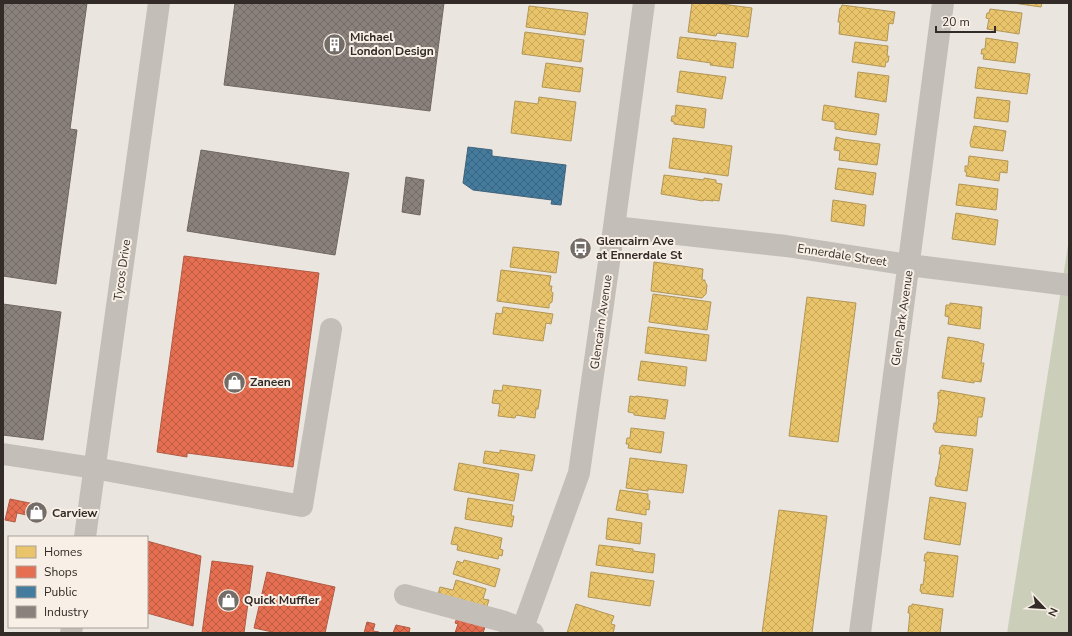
<svg xmlns="http://www.w3.org/2000/svg" width="1072" height="636" font-family="'Nunito Sans',sans-serif">
  <defs>
    <pattern id="homes-cross-hatch" width="8" height="8" patternUnits="userSpaceOnUse"><rect width="8" height="8" fill="#e9c46a"/><path d="M0 0l8 8M0 8l8-8" fill="none" stroke="#c8a95c"/></pattern>
    <pattern id="shops-cross-hatch" width="8" height="8" patternUnits="userSpaceOnUse"><rect width="8" height="8" fill="#e76f51"/><path d="M0 0l8 8M0 8l8-8" fill="none" stroke="#bc5b43"/></pattern>
    <pattern id="public-cross-hatch" width="8" height="8" patternUnits="userSpaceOnUse"><rect width="8" height="8" fill="#457b9d"/><path d="M0 0l8 8M0 8l8-8" fill="none" stroke="#3a6580"/></pattern>
    <pattern id="industry-cross-hatch" width="8" height="8" patternUnits="userSpaceOnUse"><rect width="8" height="8" fill="#8a817c"/><path d="M0 0l8 8M0 8l8-8" fill="none" stroke="#716a66"/></pattern>
  </defs>
  <rect width="100%" height="100%" fill="#eae5df"/>
  <path fill="#cbcfba" d="M1069,239V633H1007Z"/>
  <path fill="url(#homes-cross-hatch)" stroke="#b29656" d="M692,3H714L752,8L748,37L717,33L716,36L688,32Z
    M1013,3H1042L1041,7Z
    M842,5L895,12L893,24L889,23L887,41L839,34L840,22H838L840,8H841Z
    M529,6L588,13L585,35L526,27Z
    M990,9L1022,13L1019,34L987,29L989,19L986,18L987,13H989Z
    M525,32L584,40L581,62L522,54Z
    M680,37L736,43L733,68L710,65L711,63L677,58Z
    M986,38L1018,43L1015,63L983,59L984,54H981L982,49H985Z
    M855,42L888,46L887,56H889L888,62H886L885,67L852,62Z
    M546,63L583,68L580,92L542,87Z
    M978,67L1030,74L1027,94L975,88Z
    M680,71L726,77L722,99L677,92Z
    M858,72L889,76L886,102L855,97Z
    M539,97L576,102L571,141L511,133L515,101L538,104Z
    M977,97L1010,101L1008,122L974,118Z
    M676,105L706,109L704,128L674,124V122L671,121L672,116H675Z
    M824,105L879,114L876,135L835,129V122L822,120Z
    M974,126L1006,131L1003,151L971,147L970,143Z
    M836,137L843,139L880,144L877,165L839,160L840,151L834,150Z
    M673,138L732,146L728,176L669,168Z
    M969,156L1008,161L1007,173L1000,172L999,181L966,176L967,172H965V166H968Z
    M838,168L876,173L873,195L835,189Z
    M664,175L704,180V178L716,180V183L722,184L719,201L713,200V201L704,200L703,201L661,194Z
    M959,184L998,189L996,210L956,205Z
    M833,200L866,205L864,226L831,221Z
    M956,213L998,220L995,245L952,239Z
    M513,247L559,252L556,273L510,267Z
    M654,262L703,269L702,280H705V282L707,285L706,294L702,298L651,291Z
    M501,270L551,276L549,286H552L551,291L553,293L552,302L549,304V308L497,301Z
    M653,294L711,302L707,330L649,322Z
    M807,297L856,303L838,442L789,436Z
    M950,303L982,307L980,329L948,324L949,317L945,316L946,305H950Z
    M503,307L553,314L551,324L546,323L543,341L493,334L496,313L502,314Z
    M648,327L709,335L706,361L645,353Z
    M948,337L979,342V343L984,344L981,363H984L981,382L974,381V383L942,378Z
    M641,361L687,367L685,386L638,380Z
    M503,385L541,390L538,409H536L535,418L516,415L515,418L498,416L500,404L492,403L494,390L502,391Z
    M940,390L985,398L982,417H978L976,436L935,432V430L933,429L934,423H936L939,399H938V392L940,393Z
    M630,396L636,397V396L668,400L665,419L634,415V413L628,412Z
    M631,428L664,432L661,453L628,448L629,444H626L627,438H630Z
    M942,445L973,449L967,491L936,486V485H935L936,477H937L941,454H939L940,447H941Z
    M500,450L535,455L532,471L483,463L485,451L500,453Z
    M630,458L687,465L683,493L648,489V491L626,488Z
    M459,463L519,474L514,501L454,490Z
    M620,490L648,494V500L650,501L649,510L646,509V515L616,510Z
    M930,497L966,503L960,545L924,539Z
    M468,498L513,505L511,516H514L512,527L465,519Z
    M779,510L827,516L812,633H762Z
    M608,518L642,523L640,544L606,539Z
    M455,527L502,538L500,549L503,550L502,556L499,555L498,559L457,550L458,545L451,544Z
    M599,545L633,549V551L655,554L653,573L596,565Z
    M927,552L958,556L953,597L921,593L922,592L920,591L921,584L923,585L926,561H924L925,554H927Z
    M464,560L500,569L495,587L453,574L457,561L463,563Z
    M591,572L654,581L650,606L588,597Z
    M456,580L486,589L483,599L489,600L485,612L437,598L440,587L453,590Z
    M576,604L614,616L611,624L615,625L613,633H567Z
    M912,604L943,609L940,633H908L910,613H908L909,606H912Z"/>
  <path fill="url(#shops-cross-hatch)" stroke="#b15b44" d="M184,256L319,273L293,467L187,453V457L157,452Z
    M10,499L44,506L41,518L17,513L15,522L5,520Z
    M147,541L201,556L193,626L147,613Z
    M212,561L253,566L244,633H202Z
    M267,572L335,587L325,633H277L254,628Z
    M457,618L485,627L483,633H455L458,624L455,623Z
    M367,622L375,624L373,631L379,632V633H364Z
    M396,625L410,628L409,633H393Z"/>
  <path fill="url(#public-cross-hatch)" stroke="#40637a" d="M468,147L492,150V156L566,165L561,205L551,204L552,200L473,190L463,183Z"/>
  <path fill="url(#industry-cross-hatch)" stroke="#706762" d="M3,3H87L70,129L77,130L56,284L3,276Z
    M235,3H444L430,111L224,85Z
    M201,150L349,173L335,255L187,231Z
    M406,177L424,180L420,215L402,212Z
    M3,304L61,312L43,440L3,435Z"/>
  <g fill="none" stroke-linecap="round" stroke-linejoin="round">
    <path stroke="#c4beb8" stroke-width="22" d="M614,227L786,246L909,265L1069,285
      M3,454L94,468L302,506L331,329
      M85,537L159,3
      M405,595L502,621L533,633
      M71,633L72,627
      M521,633L579,473L614,227L644,3
      M860,633L943,3"/>
  </g>
  <defs>
    <symbol id="building-disc" viewBox="-11 -11 22 22"><circle r="9.5" fill="#736c67" stroke="#f8f0e6"/><path d="M-4-6H4V6H1V3H-1V6H-4ZM-2.5-4.3h1.7v1.8h-1.7ZM.8-4.3h1.7v1.8H.8ZM-2.5-1h1.7V.8h-1.7ZM.8-1h1.7V.8H.8Z" fill="#fff"/></symbol>
    <symbol id="bus-disc" viewBox="-11 -11 22 22"><circle r="9.5" fill="#736c67" stroke="#f8f0e6"/><path d="M-5-6H5V4H4V6H2V4H-2V6H-4V4H-5ZM-3.5-4V0h7V-4ZM-3.5 1.2v1.5H-2V1.2ZM2 1.2v1.5H3.5V1.2Z" fill="#fff"/></symbol>
    <symbol id="shop-disc" viewBox="-11 -11 22 22"><circle r="9.5" fill="#736c67" stroke="#f8f0e6"/><path d="M-5-2.5h2.3a2.7 3.5 0 0 1 5.4 0H5L5.5 6h-11ZM-1.5-2.5h3a1.5 2.3 0 0 0-3 0Z" fill="#fff"/></symbol>
  </defs>
  <g fill-rule="evenodd">
    <use href="#building-disc" x="322" y="32" width="25" height="25"/>
    <use href="#bus-disc" x="568" y="236" width="25" height="25"/>
    <use href="#shop-disc" x="222" y="370" width="25" height="25"/>
    <use href="#shop-disc" x="24" y="500" width="25" height="25"/>
    <use href="#shop-disc" x="216" y="588" width="25" height="25"/>
  </g>
  <g text-anchor="middle" dominant-baseline="central" stroke-width="4" stroke-linejoin="round" paint-order="stroke">
    <g font-size="12" font-weight="bold" fill="#332b27" stroke="#f8f0e6" text-anchor="start">
      <text x="350" y="37">Michael<tspan x="350" dy="14">London Design</tspan></text>
      <text x="596" y="241">Glencairn Ave<tspan x="596" dy="14">at Ennerdale St</tspan></text>
      <text x="250" y="382">Zaneen</text>
      <text x="52" y="513">Carview</text>
      <text x="244" y="600">Quick Muffler</text>
    </g>
    <g font-size="12" fill="#332b27" stroke="#f8f0e6">
      <text transform="translate(842 255) rotate(9)">Ennerdale Street</text>
      <text transform="translate(122 270) rotate(-82)">Tycos Drive</text>
      <text transform="translate(902 318) rotate(-82)">Glen Park Avenue</text>
      <text transform="translate(601 322) rotate(-82)">Glencairn Avenue</text>
    </g>
  </g>
  <rect width="1072" height="636" fill="none" stroke="#332b27" stroke-width="8"/>
  <rect x="8" y="536" width="140" height="92" fill="#f8f0e6" stroke="#a9a19a"/>
  <rect x="16" y="546" width="20" height="12" fill="#e9c46a" stroke="#a9a19a"/>
  <text x="44" y="556" font-size="12" fill="#332b27">Homes</text>
  <rect x="16" y="566" width="20" height="12" fill="#e76f51" stroke="#a9a19a"/>
  <text x="44" y="576" font-size="12" fill="#332b27">Shops</text>
  <rect x="16" y="586" width="20" height="12" fill="#457b9d" stroke="#a9a19a"/>
  <text x="44" y="596" font-size="12" fill="#332b27">Public</text>
  <rect x="16" y="606" width="20" height="12" fill="#8a817c" stroke="#a9a19a"/>
  <text x="44" y="616" font-size="12" fill="#332b27">Industry</text>
  <g transform="translate(1044 608) rotate(115)" stroke="#f8f0e6" stroke-width="3" paint-order="stroke">
  <path d="M0-3L7 15L0 10L-7 15Z" fill="#332b27"/>
  <text y="-6" font-size="11" font-weight="bold" text-anchor="middle" fill="#332b27">N</text>
  </g>
  <path d="M936 26v6h59v-6" fill="none" stroke="#332b27" stroke-width="2"/>
  <text x="942" y="26" font-size="12" fill="#332b27" stroke="#f8f0e6" stroke-width="3" paint-order="stroke">20 m</text>
</svg>
